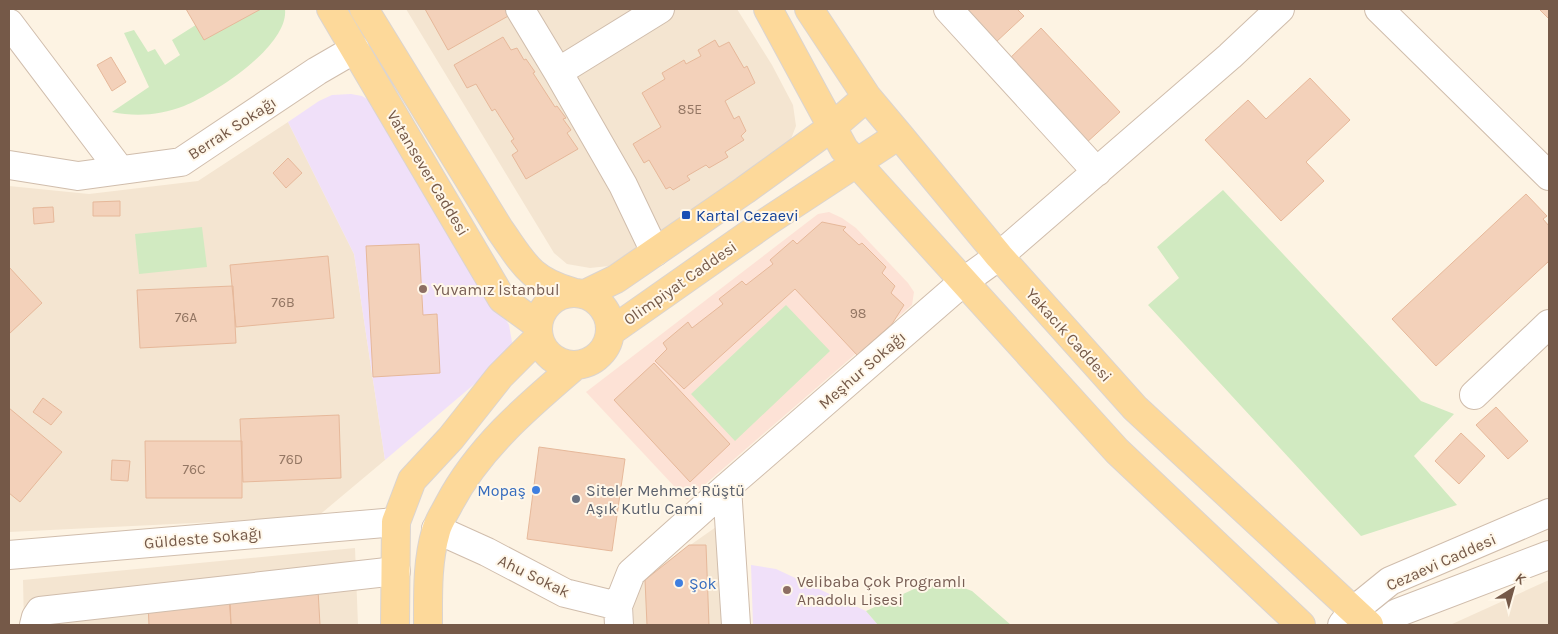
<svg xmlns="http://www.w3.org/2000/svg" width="1558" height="634" font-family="Karla,sans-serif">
  <rect width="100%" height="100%" fill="#fdf3e3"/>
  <path fill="#f4e5d1" d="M406,9H737L772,65L793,105L796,126L789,144L609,266L590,268L567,264L554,253Z
    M288,122L354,254L385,460L317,517L9,532V186L89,194L198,181Z
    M716,527L723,625H634L632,586Z
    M355,548L358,625H24L23,580Z
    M1549,580V625H1450Z"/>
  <path fill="#fde2d6" d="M829,212L842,218L856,228L908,283L914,292L912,305L687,500L586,392L818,214Z"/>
  <path fill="#f0e0f9" d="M351,94L362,96L375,104L509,325L512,342L510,352L498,364L385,460L354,254L288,122L319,101L332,95Z
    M751,565L776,569L866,611L878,625H753Z"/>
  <path fill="#d1eac1" d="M221,9H285C289,46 214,94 184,106C161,115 136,117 112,112L149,87L124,33L134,30L148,52L155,49L165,65L180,55L172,40Z
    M1223,190L1421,401L1454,414L1414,456L1457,505L1361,536L1148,305L1179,278L1157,247Z
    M202,227L207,267L139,274L135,234Z
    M786,305L830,351L735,441L691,394Z
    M938,578L972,591L1011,625H878L866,611Z"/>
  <path fill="#f3d1ba" stroke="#e6b89a" d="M186,9H261L204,40Z
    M425,9H506L510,15L448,50Z
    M962,9H1017L1024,16L995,43Z
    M1539,9H1549V19Z
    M1041,28L1120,112L1085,144L1007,61Z
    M503,37L511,50L517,48L524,60L526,59L535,72L533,73L555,107L557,106L566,118L563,119L571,130L567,133L578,149L526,179L512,155L518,151L511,141L514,139L495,109L492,111L476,84L467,88L454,65Z
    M715,40L719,47L729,42L744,68L747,66L755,83L725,101L734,119L739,116L746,131L741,136L744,140L725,152L728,157L709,168L706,165L687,176L690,180L673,190L670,187L666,189L649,160L644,163L633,144L661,127L642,93L665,79L662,73L684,60L686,64L701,56L698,50Z
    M111,57L126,82L112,91L97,65Z
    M1310,78L1350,120L1306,162L1324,181L1281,221L1205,140L1248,100L1266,119Z
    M288,158L302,173L286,188L273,173Z
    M1526,194L1547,216L1543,219L1549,226V261L1436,366L1392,319Z
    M120,201V216H93V202Z
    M53,207L54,222L34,224L33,208Z
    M822,222L846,227L843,230L859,245L862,243L886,267L882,273L895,286L891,293L904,305L892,324L857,355L795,289L684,389L655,361L667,349L663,343L688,322L692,328L723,304L719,299L742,281L746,285L773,264L770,260L793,240L797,244Z
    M419,244L423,315L437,314L440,373L373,377L366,246Z
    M328,256L334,318L236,327L230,265Z
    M9,267L42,303L9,334Z
    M233,286L236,343L140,348L137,290Z
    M654,363L730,444L690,482L614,400Z
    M43,398L62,412L51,425L33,412Z
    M1496,407L1528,441L1508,459L1476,425Z
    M9,408L62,452L20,502L9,493Z
    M339,415L341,478L243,482L240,419Z
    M1461,433L1485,456L1459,484L1435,461Z
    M145,441H242V498H146Z
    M539,447L625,459L612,551L527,539Z
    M112,460L130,461L128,481L111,480Z
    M689,545H706L709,625H647L645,580Z
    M318,590L320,625H231L229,595Z
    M230,599L231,625H149L148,604Z"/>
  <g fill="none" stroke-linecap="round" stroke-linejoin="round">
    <defs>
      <path id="minor" d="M520,9L558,72L660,9
        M948,9L1097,172
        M1379,9L1549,176
        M9,23L120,170
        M558,72L623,185L655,252
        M9,165L78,176L181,162L317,71L355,49
        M1474,395L1549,324
        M436,529L487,552L565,593L618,606L619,625
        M9,555L396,522
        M618,606L631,573L727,487
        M34,625L36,617L40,611L396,571
        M736,625L727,487L963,282L999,256L1230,56L1280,9
        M1342,625L1353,611L1390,581L1549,513
        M1382,625L1397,613L1549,555"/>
      <path id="major" d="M331,9L502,299L538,325
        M364,9L500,230C524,264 530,280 572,292
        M768,9L844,149L1117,451L1301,625
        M809,9L867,97L899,135L999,256L1135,408L1369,625
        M538 329a36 36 0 1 1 72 0a36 36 0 1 1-72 0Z
        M585,294L616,279L745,190L832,127L867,97
        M610,332L768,221L899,135
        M395,625L396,522L412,480L451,438L500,376L539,337
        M428,625C428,593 427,562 436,531C438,522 445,512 449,504C479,447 528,406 576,365"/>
    </defs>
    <use href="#minor" stroke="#d0bdac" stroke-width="30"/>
    <use href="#major" stroke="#dbd4cf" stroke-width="30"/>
    <use href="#minor" stroke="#fff" stroke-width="28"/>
    <use href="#major" stroke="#fdd99a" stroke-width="28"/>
  </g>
  <rect fill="#1a4fb4" stroke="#fff7e9" stroke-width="2" x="681" y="210" width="10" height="10" rx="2.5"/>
  <g fill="#8d6e63" stroke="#fff7e9" stroke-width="2">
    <circle cx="423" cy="289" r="5"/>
    <circle cx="787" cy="590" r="5"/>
  </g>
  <g fill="#3f7fe0" stroke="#fff7e9" stroke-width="2">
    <circle cx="536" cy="490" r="5"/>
    <circle cx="679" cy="583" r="5"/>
  </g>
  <circle fill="#6b7280" stroke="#fff7e9" stroke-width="2" cx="576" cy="499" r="5"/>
  <g text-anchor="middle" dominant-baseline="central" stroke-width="4" stroke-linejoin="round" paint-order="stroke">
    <g font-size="14" fill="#947764">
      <text x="690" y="109">85E</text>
      <text x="283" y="302">76B</text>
      <text x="858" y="313">98</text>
      <text x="186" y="317">76A</text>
      <text x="291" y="459">76D</text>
      <text x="194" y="469">76C</text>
    </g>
    <g font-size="16" fill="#755948" stroke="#fff7e9">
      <text transform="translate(232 128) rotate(-33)">Berrak Sokağı</text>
      <text transform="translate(428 173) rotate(59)">Vatansever Caddesi</text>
      <text transform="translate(680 283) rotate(-35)">Olimpiyat Caddesi</text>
      <text transform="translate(1069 335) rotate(48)">Yakacık Caddesi</text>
      <text transform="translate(862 370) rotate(-41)">Meşhur Sokağı</text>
      <text transform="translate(203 538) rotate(-5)">Güldeste Sokağı</text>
      <text transform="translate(1441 562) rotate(-24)">Cezaevi Caddesi</text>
      <text transform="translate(534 576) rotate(26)">Ahu Sokak</text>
    </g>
    <g font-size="16" fill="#164399" stroke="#fff7e9" text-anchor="start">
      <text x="696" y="215">Kartal Cezaevi</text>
    </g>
    <g font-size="16" fill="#785e54" stroke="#fff7e9" text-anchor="start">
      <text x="433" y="289">Yuvamız İstanbul</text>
      <text x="797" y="581">Velibaba Çok Programlı<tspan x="797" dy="18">Anadolu Lisesi</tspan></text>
    </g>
    <g font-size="16" fill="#366cbe" stroke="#fff7e9" text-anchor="end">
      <text x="526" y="490">Mopaş</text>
      <text x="689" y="583" text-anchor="start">Şok</text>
    </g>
    <g font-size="16" fill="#5b616d" stroke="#fff7e9" text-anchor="start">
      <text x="586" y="490">Siteler Mehmet Rüştü<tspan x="586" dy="18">Aşık Kutlu Cami</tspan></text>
    </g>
  </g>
  <rect width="1558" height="634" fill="none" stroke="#755948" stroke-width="20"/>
  <g transform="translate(1513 589) rotate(37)" stroke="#fff7e9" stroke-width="4" paint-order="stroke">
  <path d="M0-4L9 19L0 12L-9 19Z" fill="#755948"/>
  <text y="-8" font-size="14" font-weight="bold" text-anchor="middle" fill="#755948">K</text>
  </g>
</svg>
